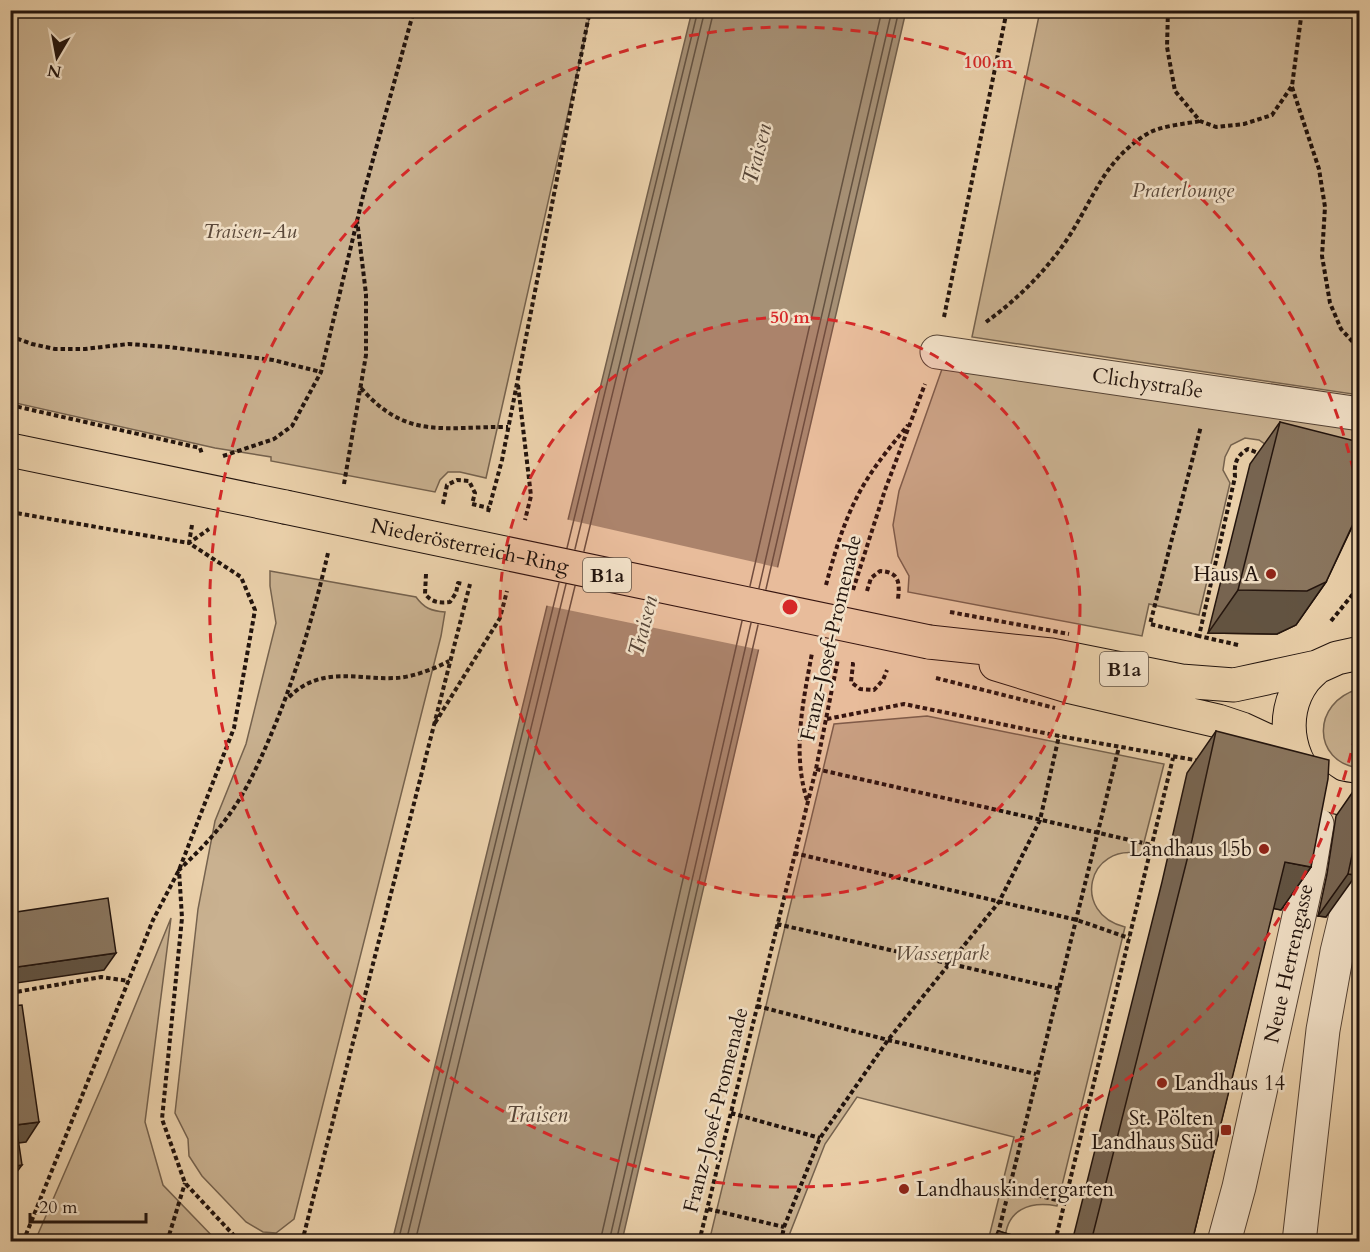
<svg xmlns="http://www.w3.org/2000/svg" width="1370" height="1252" font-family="Cardo,serif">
  <rect width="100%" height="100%" fill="#ebd1ab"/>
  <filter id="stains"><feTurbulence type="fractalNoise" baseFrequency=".00333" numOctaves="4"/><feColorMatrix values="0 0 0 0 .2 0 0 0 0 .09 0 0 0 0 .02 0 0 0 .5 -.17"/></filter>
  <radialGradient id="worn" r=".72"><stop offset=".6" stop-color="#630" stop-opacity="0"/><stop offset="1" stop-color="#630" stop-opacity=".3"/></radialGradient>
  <path fill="#c9b190" stroke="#75624e" stroke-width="1.5" d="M11,10L591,11L486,478L460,472H448L440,480L435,492L271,461V457L215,448L11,402Z
    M1040,11H1359V395L972,337Z
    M942,369L1359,428V448L1272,449L1259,440L1245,438L1231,445L1225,457L1223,470L1230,483L1199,615L1149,604L1142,636L908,592L909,576L898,556L893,525L899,491Z
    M270,571L416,597C424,608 431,611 445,612L441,636L294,1219L276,1233L263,1232L246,1222L202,1176L189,1156L188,1139L175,1113L198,909L215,821L246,744L276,623L270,586Z
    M1359,689H1360L1359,768C1312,762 1311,702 1359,689Z
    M927,716L1164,764L1141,854C1087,842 1071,914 1125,927L1057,1206C1030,1201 1006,1209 1005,1241H988L1014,1137L857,1097L825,1144L790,1233L789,1241L709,1242L834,724Z
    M171,918L145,1122L163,1185L217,1241H35L106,1077Z"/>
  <path fill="#a69075" stroke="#715e4b" stroke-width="1.5" d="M692,11H906L622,1241L392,1242Z"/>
  <path fill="#ebd1ab" d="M565,519L780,568L761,650L544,605Z"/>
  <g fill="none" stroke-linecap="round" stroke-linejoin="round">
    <path stroke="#645241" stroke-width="1.5" d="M567,548L698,10
      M575,549L705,10
      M584,551L714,10
      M750,586L882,10
      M759,588L892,10
      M766,589L899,10
      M398,1242L559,583
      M406,1242L566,584
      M415,1242L575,586
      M600,1242L742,621
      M609,1242L751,623
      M616,1242L758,625"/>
    <defs>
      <g id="minor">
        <path id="s1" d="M937,352L1360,414"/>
        <path id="s2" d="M1224,1242L1239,1187L1309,871L1317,824"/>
        <path d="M1299,1242L1323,1030L1337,952L1360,857"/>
      </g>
      <path id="primary" d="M10,450L285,507
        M929,642L1051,655L1181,681L1234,685L1317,667L1337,658L1360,653
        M996,664L1071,687L1218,721L1242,729L1292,752
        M1317,667C1313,671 1308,675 1304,680C1277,716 1288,771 1328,794C1337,799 1349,799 1360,801"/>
    </defs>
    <use href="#minor" stroke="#544234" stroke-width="35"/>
    <use href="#primary" stroke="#21130d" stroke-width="35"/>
    <path stroke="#21130d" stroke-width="4" stroke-dasharray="4.5 3" stroke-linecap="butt" d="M1168,10L1167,47L1175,91L1200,121L1216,127L1244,124L1272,115L1292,86L1302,10
      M1292,87L1319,169L1325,207L1322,256L1330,303L1341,329L1360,350
      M944,317L1007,10
      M986,322C1017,300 1047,270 1068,238C1094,198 1104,160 1147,134C1159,126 1185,124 1200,121
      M10,336L32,344L55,349H85L128,344L169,347L273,360L321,372
      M518,385L531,496L525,520
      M361,388C407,441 446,426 508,427
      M10,405L200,448L202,454
      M223,456L274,439L292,426L321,372L363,196L414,10
      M344,484L366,355V294L357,220
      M443,504L447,485L457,480L469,481L475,493L472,504L489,508
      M10,512L189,543L209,529
      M488,512L502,460L590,10
      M426,574L425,594C433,603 439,603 450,602L456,593L458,583L463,584
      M826,585C834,555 843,524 857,497C870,471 890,447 908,425
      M853,590L885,490L925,384
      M867,591L871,578L880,571C899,572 900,582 898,599
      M1331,621L1353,594L1360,563
      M1199,636L1150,624L1201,426
      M1238,645L1199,636L1235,477C1234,464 1236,456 1248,449L1263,455
      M851,664H853L851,682L860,689L874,690L883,680L887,670
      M289,697C322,665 356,680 396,678C413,677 434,669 449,661
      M827,719L904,704L1059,736L1200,761
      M435,723L500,618L507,591
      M816,769L1152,845
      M807,800C792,752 803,702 812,653
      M794,853L1077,920L1129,938
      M777,924L1060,989
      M10,993L101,977L129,981
      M757,1006L888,1040L1036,1074
      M731,1113L820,1138
      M1008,1188L1065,1202
      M708,1209L784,1227
      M23,1242L153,920L179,870L234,728L255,610L241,577L189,543L192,525
      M167,1242L185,1183
      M240,1242L185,1183L162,1119L182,918L179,870C198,852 216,834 231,812C246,791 257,767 267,744C294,682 313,618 328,553
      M302,1242L470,584
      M699,1242L816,769L838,659
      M781,1242L784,1227L820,1138L888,1040L999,902L1040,820L1059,736
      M996,1242L1119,747
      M1055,1242L1173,758"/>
    <use href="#minor" stroke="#f2e1c8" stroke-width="33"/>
    <use href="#primary" stroke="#ebd1ab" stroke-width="33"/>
    <defs>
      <g id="primary-bridge">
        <path id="s3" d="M285,507L929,642"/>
      </g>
    </defs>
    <use href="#primary-bridge" stroke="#21130d" stroke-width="35" stroke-linecap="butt"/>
    <path stroke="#21130d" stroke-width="4" stroke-dasharray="4.5 3" stroke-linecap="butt" d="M950,612L1069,634
      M936,678L1055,708"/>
    <use href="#primary-bridge" stroke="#ebd1ab" stroke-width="33"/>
  </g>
  <path fill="#776552" stroke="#21130d" stroke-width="1.5" d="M1280,422L1359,522L1354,523L1326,582L1296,625L1277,634L1208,633L1250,464Z
    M1216,731L1311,867L1281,910L1273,908L1192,1242H1072L1162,882L1187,773Z
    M1359,783V860L1326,917L1318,916L1327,874L1336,816Z
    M998,1231L1036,1242H991Z"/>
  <path fill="#615342" stroke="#21130d" stroke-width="1.5" d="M1359,501V522L1344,524Z
    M1326,582L1296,625L1277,634L1208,633L1238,590Z
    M1285,862L1311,867L1281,910L1255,905Z
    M1348,874L1356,875L1326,917L1318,916Z
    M116,953L104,970L10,984V968Z
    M39,1122L26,1142L10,1144L16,1125Z
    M22,1165L10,1181V1167Z"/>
  <path fill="#8a765f" stroke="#21130d" stroke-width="1.5" d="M1280,422L1359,442V511L1326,582L1307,591L1238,590Z
    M1216,731L1329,760L1328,779L1311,867L1285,862L1192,1242H1091L1192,840Z
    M1359,816V860L1356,875L1348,874L1357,832Z
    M108,898L116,953L10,968V913Z
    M22,1005L39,1122L16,1125L22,1165L10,1167V1006Z
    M998,1231L1036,1242H996Z"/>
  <circle cx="790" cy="607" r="290" fill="#d62828" fill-opacity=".12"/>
  <g fill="none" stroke="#d62828" stroke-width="3" stroke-dasharray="10 8">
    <circle cx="790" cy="607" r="290"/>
    <path d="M1359 718A580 580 0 1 1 1359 496"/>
  </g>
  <g fill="#8f2418" stroke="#f2e1c8" stroke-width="2">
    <circle cx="1271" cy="574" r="6"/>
    <circle cx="1264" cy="849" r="6"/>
    <circle cx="1162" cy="1083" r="6"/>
    <rect x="1220" y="1124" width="12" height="12" rx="3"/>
    <circle cx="904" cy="1189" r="6"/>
  </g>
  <g text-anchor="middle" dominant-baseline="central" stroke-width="5" stroke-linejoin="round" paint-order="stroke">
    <g fill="#f2e1c8" stroke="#605145" stroke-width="1.5">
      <rect x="583" y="558" width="48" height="34" rx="4.5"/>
      <rect x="1100" y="652" width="48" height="34" rx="4.5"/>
    </g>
    <g font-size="20" font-weight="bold" fill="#21130d">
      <text x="607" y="575">B1a</text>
      <text x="1124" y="669">B1a</text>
    </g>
    <g font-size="21" font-style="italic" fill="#5c4a3b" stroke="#f2e1c8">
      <text x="1183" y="190">Praterlounge</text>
      <text x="250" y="231">Traisen-Au</text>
      <text x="942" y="953">Wasserpark</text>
    </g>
    <g font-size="21" fill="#21130d" stroke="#f2e1c8">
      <text stroke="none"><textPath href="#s1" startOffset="213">Clichystraße</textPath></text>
      <text stroke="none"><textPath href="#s3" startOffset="189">Niederösterreich-Ring</textPath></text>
      <text transform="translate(831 638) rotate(-77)">Franz-Josef-Promenade</text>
      <text stroke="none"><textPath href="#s2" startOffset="286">Neue Herrengasse</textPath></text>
      <text transform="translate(716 1110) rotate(-76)">Franz-Josef-Promenade</text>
    </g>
    <g font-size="21" fill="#21130d" stroke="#f2e1c8" text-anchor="end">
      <text x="1259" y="574">Haus A</text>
      <text x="1252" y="849">Landhaus 15b</text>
      <text x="1174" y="1083" text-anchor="start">Landhaus 14</text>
      <text x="1214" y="1118">St. Pölten<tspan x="1214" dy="24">Landhaus Süd</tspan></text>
      <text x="916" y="1189" text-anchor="start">Landhauskindergarten</text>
    </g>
    <g font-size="22" font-style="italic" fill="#564537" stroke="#f2e1c8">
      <text transform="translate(757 154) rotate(-76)">Traisen</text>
      <text transform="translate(643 626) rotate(-76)">Traisen</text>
      <text x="537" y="1115">Traisen</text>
    </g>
  </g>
  <circle cx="790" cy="607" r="9" fill="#d62828" stroke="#f2e1c8" stroke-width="3"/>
  <g font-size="18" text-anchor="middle" font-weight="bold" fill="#d62828" stroke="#f2e1c8" stroke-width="5" stroke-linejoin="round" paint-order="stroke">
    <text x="988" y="68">100 m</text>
    <text x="790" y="323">50 m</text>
  </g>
  <rect width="1370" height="1252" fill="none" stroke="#ebd1ab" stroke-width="36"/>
  <rect x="12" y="12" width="1346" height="1228" fill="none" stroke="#21130d" stroke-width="3"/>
  <rect x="18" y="18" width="1334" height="1216" fill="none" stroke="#21130d" stroke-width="1.5"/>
  <g transform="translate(57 57) rotate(190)" stroke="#f2e1c8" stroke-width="4.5" paint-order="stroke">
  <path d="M0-4.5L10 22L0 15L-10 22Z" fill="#21130d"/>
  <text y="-9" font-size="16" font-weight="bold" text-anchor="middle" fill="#21130d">N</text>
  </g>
  <path d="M30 1213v9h116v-9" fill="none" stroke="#21130d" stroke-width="3"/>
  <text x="39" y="1213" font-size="18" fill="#21130d" stroke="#f2e1c8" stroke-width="4.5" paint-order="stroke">20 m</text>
  <rect width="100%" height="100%" filter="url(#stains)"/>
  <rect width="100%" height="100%" fill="url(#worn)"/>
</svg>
